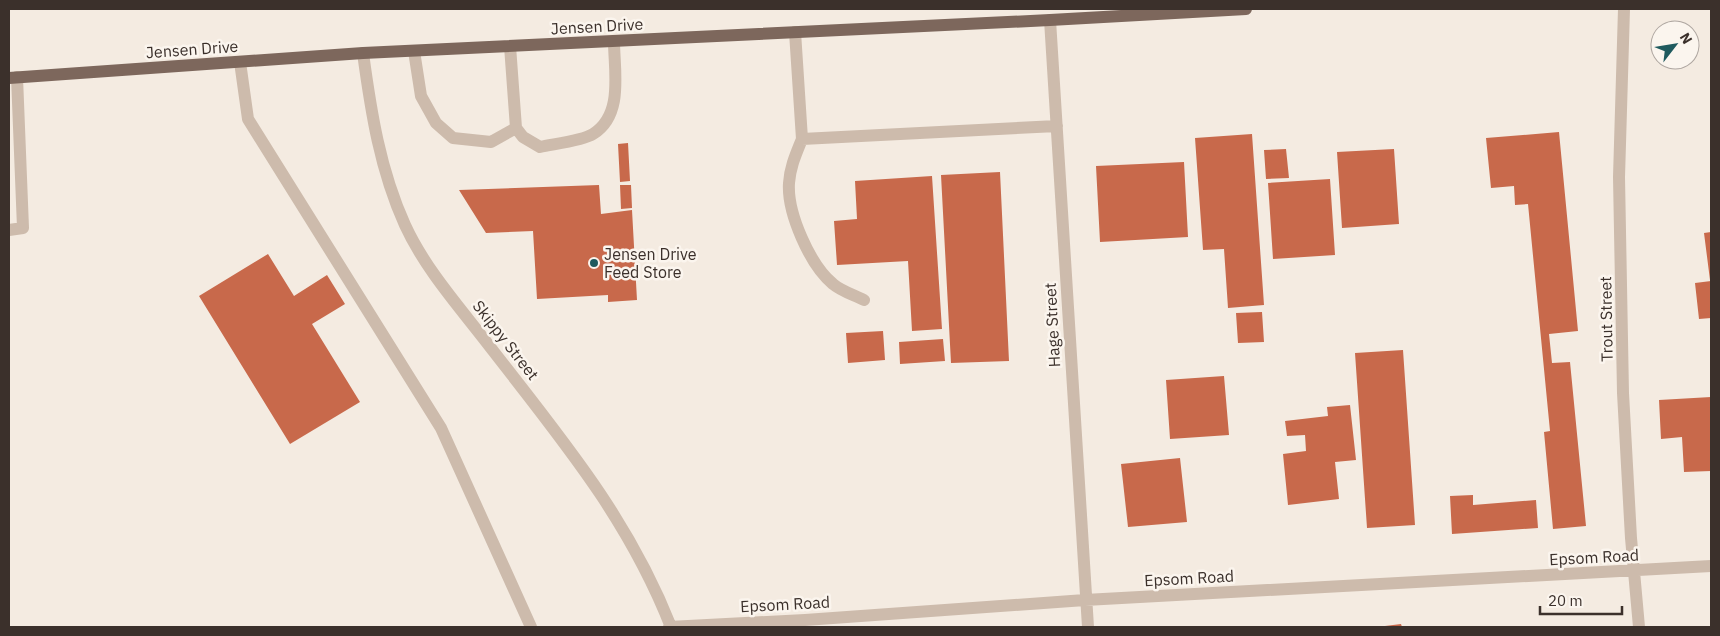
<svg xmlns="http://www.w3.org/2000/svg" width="1720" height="636" font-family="'IBM Plex Sans',sans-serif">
  <rect width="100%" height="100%" fill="#f4ebe1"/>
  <path fill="#c8694b" d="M1559,132L1578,331L1549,334L1552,363L1570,362L1586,526L1553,529L1544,432L1550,431L1528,204L1515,205L1514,186L1491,188L1486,138Z
    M1252,134L1264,305L1228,308L1224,249L1203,250L1195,138Z
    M628,143L630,181L620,182L618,144Z
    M1286,149L1289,178L1266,179L1264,150Z
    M1394,149L1399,224L1342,228L1337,152Z
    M1184,162L1188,237L1100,242L1096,166Z
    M1000,172L1009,361L951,363L941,175Z
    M932,176L942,329L912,331L908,261L837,265L834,221L857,219L855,181Z
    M1330,179L1335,255L1273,259L1268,183Z
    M599,185L601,214L632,210L637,300L608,302V295L537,299L533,231L486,233L459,190Z
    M620,185H631L632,208L621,209Z
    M1711,232V280H1710L1704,233Z
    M268,254L294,296L327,275L345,304L312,324L360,402L290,444L199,296Z
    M1711,281V318L1699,319L1695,283Z
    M1262,312L1264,342L1238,343L1236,313Z
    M883,331L885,360L848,363L846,333Z
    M943,339L945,361L900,364L899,342Z
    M1403,350L1415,525L1367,528L1355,353Z
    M1224,376L1229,435L1170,439L1166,380Z
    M1711,397V471L1684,472L1682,437L1661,439L1659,400Z
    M1350,405L1356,460L1335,462L1339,499L1288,505L1283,454L1306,451L1305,435L1287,436L1285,421L1328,416L1327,407Z
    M1180,458L1187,522L1128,527L1121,464Z
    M1473,495V505L1536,500L1538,528L1452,534L1450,496Z
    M1401,624L1402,627H1385V626Z"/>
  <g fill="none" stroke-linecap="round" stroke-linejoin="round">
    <path stroke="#cdbbac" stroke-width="12" d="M1624,9L1619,177L1623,393L1631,538L1639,627
      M1050,20L1088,627
      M795,32L802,139L1057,126
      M510,46L516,128L523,137L540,147C553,144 582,141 593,134C624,115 614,71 614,41
      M414,51L421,96L436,123L453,138L491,142L516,128
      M363,53C371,112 380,170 405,225C426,271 463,311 494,352C564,442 629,520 671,627
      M240,62L248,119L441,428L531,627
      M802,139C796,154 790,167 789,183C787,213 810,265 833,284C841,291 854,295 864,300
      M9,230L23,228L17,77
      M669,627L805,620L1085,600L1711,566"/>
    <path stroke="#7d675c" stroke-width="12" d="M9,78L363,53L1050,20L1246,9"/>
  </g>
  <circle fill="#1f5a5e" stroke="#fbf5ee" stroke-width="2" cx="594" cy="263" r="5"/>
  <g text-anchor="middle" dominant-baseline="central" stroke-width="5" stroke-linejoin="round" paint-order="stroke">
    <g font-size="16" fill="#3b302b" stroke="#fbf5ee">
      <text transform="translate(597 26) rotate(-3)">Jensen Drive</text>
      <text transform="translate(192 49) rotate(-4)">Jensen Drive</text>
      <text transform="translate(1606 319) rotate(-91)">Trout Street</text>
      <text transform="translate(1052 325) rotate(-93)">Hage Street</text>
      <text transform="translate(506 340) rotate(52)">Skippy Street</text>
      <text transform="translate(1594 557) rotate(-3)">Epsom Road</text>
      <text transform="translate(1189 578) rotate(-3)">Epsom Road</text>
      <text transform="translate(785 604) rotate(-3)">Epsom Road</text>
    </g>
    <g font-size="16" fill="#3b302b" stroke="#fbf5ee" text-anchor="start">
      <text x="604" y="254">Jensen Drive<tspan x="604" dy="18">Feed Store</tspan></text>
    </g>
  </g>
  <rect width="1720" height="636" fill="none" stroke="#3b302b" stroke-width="20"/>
  <g transform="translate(1675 45) rotate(59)"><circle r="24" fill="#fbf5ee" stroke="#aea6a0"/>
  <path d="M0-4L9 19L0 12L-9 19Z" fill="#1f5a5e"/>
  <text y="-8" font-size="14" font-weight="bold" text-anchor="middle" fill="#3b302b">N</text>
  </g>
  <path d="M1540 606v8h82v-8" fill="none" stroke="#3b302b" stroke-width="2.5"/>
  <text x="1548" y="606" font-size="15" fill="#3b302b" stroke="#fbf5ee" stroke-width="4" paint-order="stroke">20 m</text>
</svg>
